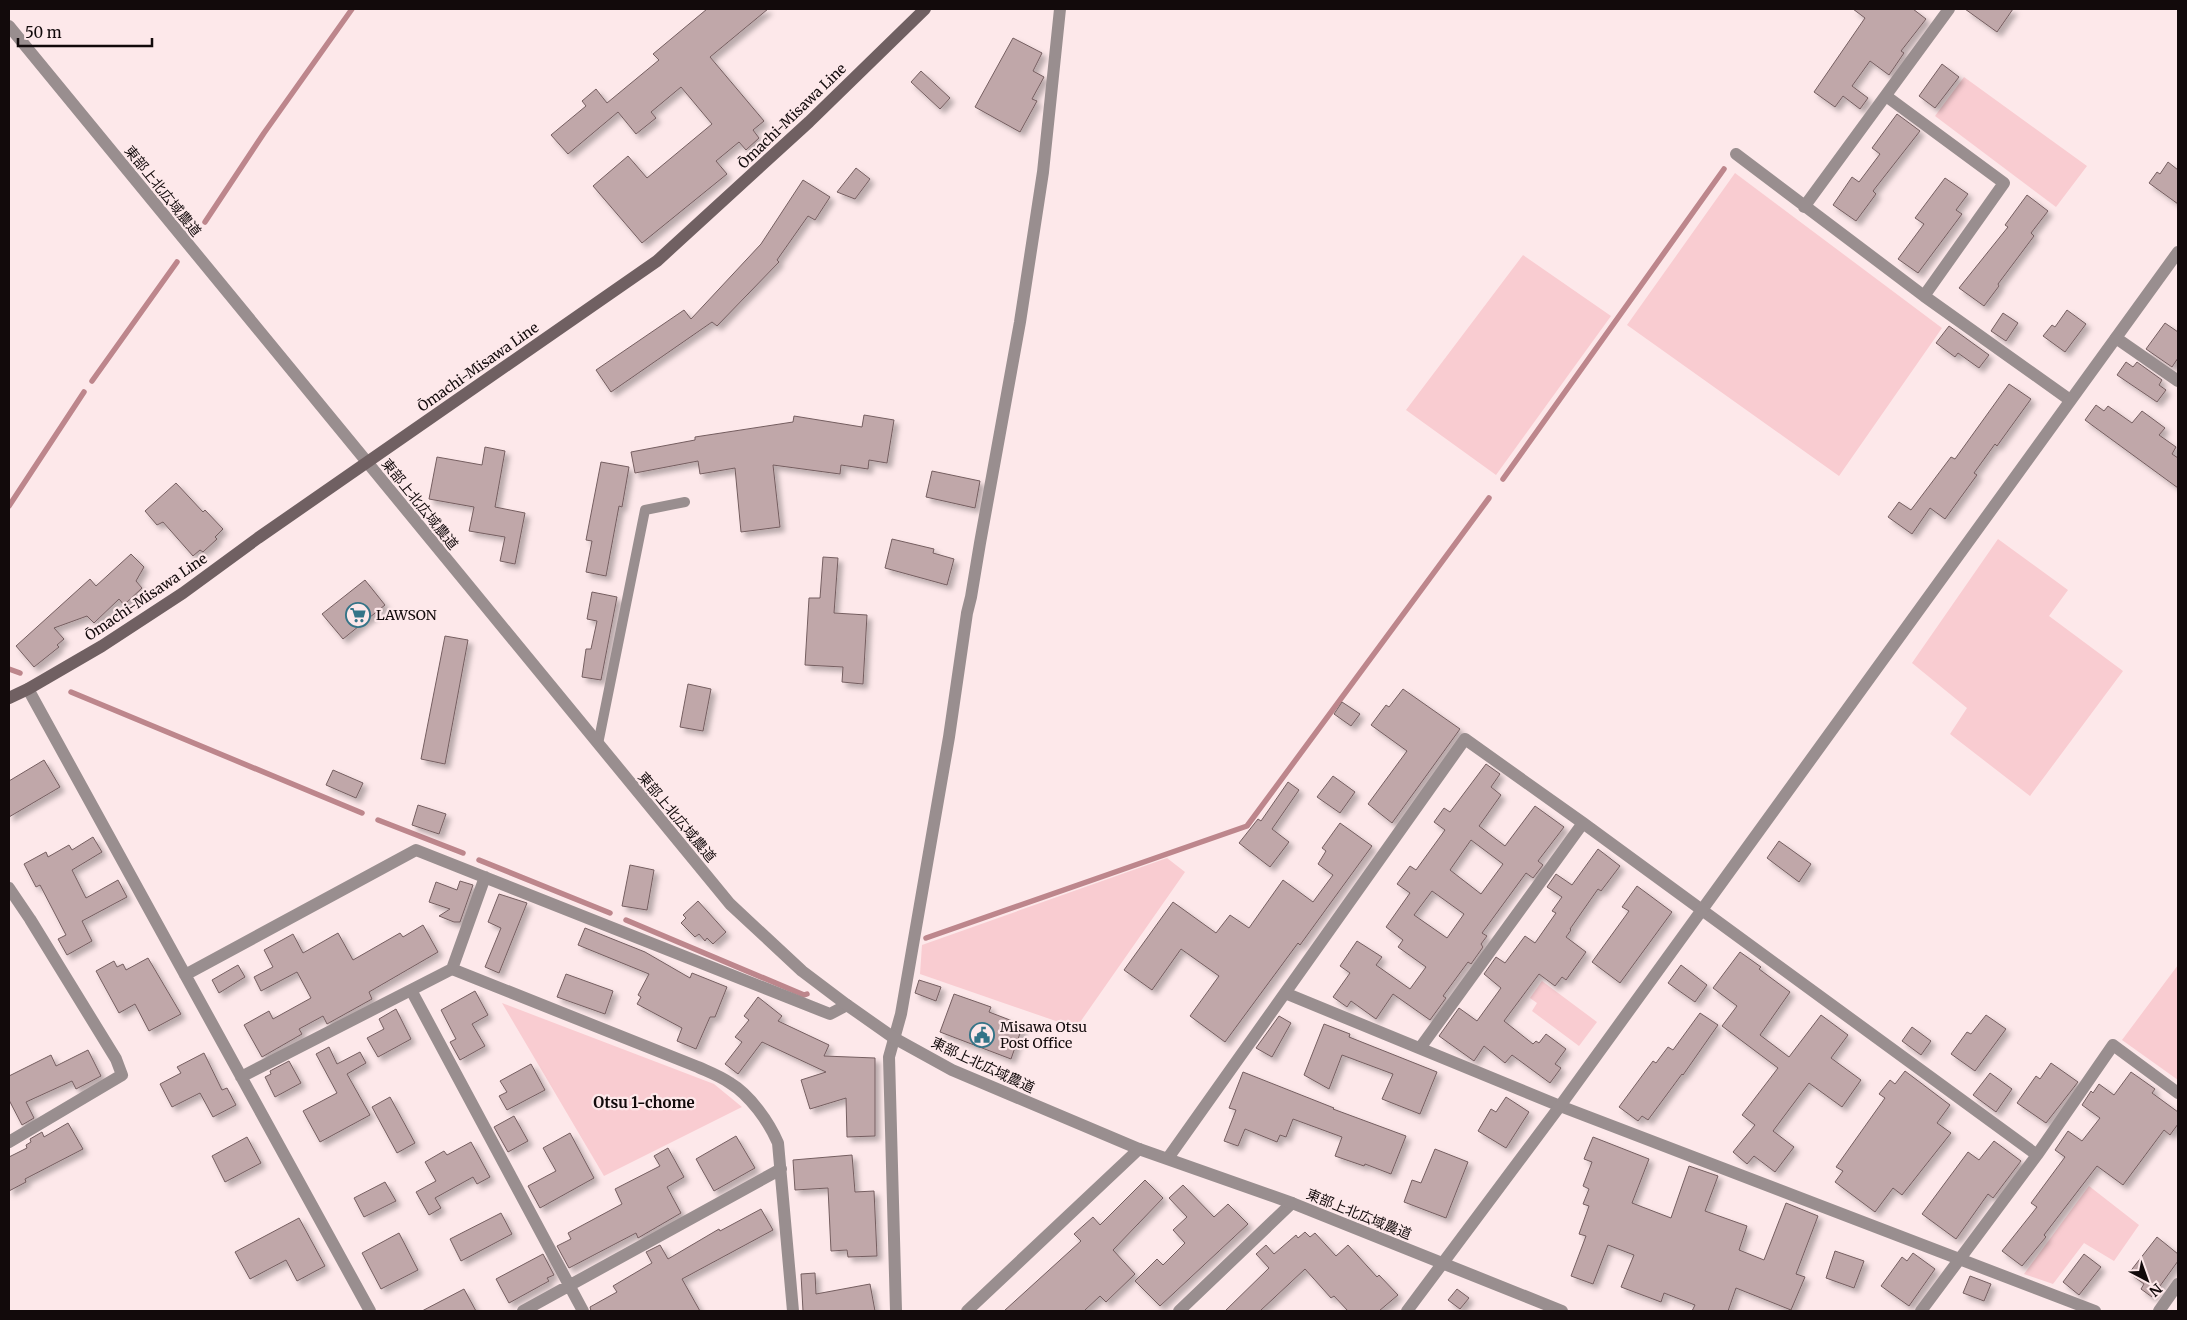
<svg xmlns="http://www.w3.org/2000/svg" width="2187" height="1320" font-family="Merriweather,'Noto Sans JP',serif">
  <defs>
    <filter id="shadow"><feDropShadow dx="4.5" dy="4.5" stdDeviation="2.5" flood-color="#0004"/></filter>
  </defs>
  <rect width="100%" height="100%" fill="#fde8ea"/>
  <path fill="#f9ccd1" d="M1964,77L2087,166L2056,207L1935,116Z
    M1735,173L1942,328L1839,476L1627,325Z
    M1523,255L1611,316L1496,475L1406,410Z
    M1998,539L2068,590L2049,616L2123,671L2030,796L1950,734L1967,708L1912,663Z
    M1167,858L1185,872L1076,1028L920,974L922,945Z
    M2178,965V1080L2122,1040Z
    M1542,981L1597,1022L1579,1046L1532,1011L1537,1003L1530,998Z
    M502,1003L714,1084L742,1107L604,1176Z
    M2089,1186L2139,1225L2114,1261L2084,1243L2053,1284L2024,1274Z"/>
  <g fill="none" stroke-linecap="round" stroke-linejoin="round">
    <path stroke="#bd868c" stroke-width="5.5" d="M205,222L264,133L352,9
      M92,381L177,262
      M1503,479L1724,169
      M9,506L84,392
      M9,669L20,673
      M71,692L362,813
      M378,820L463,853
      M479,860L610,913
      M626,920L804,995L807,994
      M926,938L1247,826L1489,498"/>
  </g>
  <path fill="#c0a7a9" stroke="#755e60" fill-rule="evenodd" filter="url(#shadow)" d="M707,9H768L710,57L764,121L753,130L759,138L746,150L739,142L716,161L727,174L642,243L593,186L628,156L647,178L712,124L681,87L651,112L656,118L636,134L618,112L568,154L551,135L586,106L582,101L596,89L607,103L659,60L653,54Z
    M1853,9H1913L1926,19L1901,51L1904,53L1889,75L1870,61L1852,86L1868,98L1860,109L1843,96L1835,107L1814,92L1865,18Z
    M1965,9H2013L1997,32Z
    M1013,38L1042,53L1033,71L1044,77L1032,99L1037,101L1020,132L975,107Z
    M1942,64L1959,77L1935,108L1919,96Z
    M921,71L950,98L940,109L911,82Z
    M1897,114L1920,131L1873,191L1876,194L1856,221L1833,205L1852,177L1859,182L1880,154L1872,148Z
    M2168,162L2178,170V204L2149,183L2157,172L2160,174Z
    M856,168L870,179L855,199L837,192Z
    M1945,178L1968,194L1956,210L1962,214L1918,273L1898,259L1924,224L1915,218Z
    M803,180L830,197L815,220L808,216L777,260L779,262L717,326L712,322L611,392L596,370L684,310L691,319L761,244Z
    M2027,195L2048,211L2031,233L2034,236L1998,284L1999,286L1984,306L1959,288L2008,227L2005,225Z
    M2067,310L2086,324L2065,352L2043,336L2052,325L2055,327Z
    M2003,313L2018,323L2006,341L1991,331Z
    M2165,323L2178,332V358L2172,367L2146,349Z
    M1949,326L1989,355L1979,368L1958,353L1955,357L1936,343Z
    M2126,362L2133,367L2137,362L2162,380L2159,385L2166,390L2157,402L2117,375Z
    M2009,384L2031,399L1997,446L1995,444L1974,473L1977,475L1945,519L1930,508L1912,534L1888,517L1899,502L1911,510L1951,457L1955,459Z
    M2096,405L2104,411L2108,406L2132,423L2142,411L2165,428L2159,435L2176,447L2172,454L2178,458V488L2085,420Z
    M864,415L894,420L887,463L869,460L868,469L841,465L840,474L773,465L780,527L741,532L735,468L700,474L698,461L635,473L631,452L695,440V437L793,422L794,416L862,427Z
    M485,447L505,451L495,507L525,513L515,564L500,561L505,537L469,531L474,507L429,499L437,457L482,465Z
    M601,462L629,467L622,507L619,506L606,576L586,572L592,541L586,540Z
    M932,471L980,481L975,508L926,497Z
    M176,483L203,512L205,510L223,529L215,537L217,539L203,552L200,550L193,556L163,522L157,525L145,511Z
    M892,539L934,549L933,553L954,559L947,585L885,568Z
    M131,554L144,567L136,581L142,588L124,605L119,599L94,623L87,616L54,628L64,639L57,645L59,647L34,667L16,646L90,579L96,586Z
    M823,557L838,558L834,613L867,615L863,684L842,682L843,667L805,665L809,598H820Z
    M365,580L385,605L343,639L322,614Z
    M592,592L617,597L601,680L582,677L586,649H591L597,621L587,619Z
    M445,636L468,640L445,764L421,759Z
    M688,684L711,689L703,731L680,727Z
    M1403,689L1460,729L1392,823L1368,804L1407,751L1371,725L1386,705L1389,707Z
    M1342,702L1360,714L1351,726L1334,714Z
    M44,760L60,787L9,817V781Z
    M1486,764L1500,774L1491,787L1501,795L1479,826L1505,846L1535,806L1564,827L1538,861L1543,865L1533,878L1526,873L1482,933L1487,936L1481,944L1483,947L1471,964L1468,962L1443,996L1446,998L1430,1020L1393,994L1376,1019L1351,1001L1347,1007L1333,997L1350,973L1340,966L1357,941L1382,957L1376,965L1410,989L1426,967L1398,947L1403,940L1386,927L1410,893L1397,884L1410,866L1416,870L1445,830L1434,822L1444,808L1450,812ZM1471,840L1503,864L1481,894L1450,870ZM1432,891L1464,914L1447,938L1414,915Z
    M333,770L363,783L356,798L326,785Z
    M1333,776L1355,792L1340,813L1317,797Z
    M1288,782L1299,790L1272,829L1289,842L1270,867L1239,843L1258,819L1261,821Z
    M418,805L446,814L439,834L412,825Z
    M1340,823L1372,846L1300,945L1298,943L1225,1042L1190,1016L1219,976L1181,949L1152,990L1124,970L1173,902L1216,933L1230,915L1249,928L1283,880L1313,902L1333,875L1318,864L1326,851L1322,848Z
    M93,837L102,852L72,870L86,898L118,880L127,897L82,921L92,941L67,955L58,939L66,935L40,885L36,887L24,864L46,852L48,857L69,845L72,850Z
    M1779,841L1811,864L1799,882L1767,858Z
    M1598,849L1620,866L1601,891L1598,889L1570,929L1571,930L1566,937L1586,952L1566,980L1562,977L1555,986L1539,974L1504,1021L1533,1044L1536,1041L1539,1043L1546,1034L1566,1049L1555,1064L1561,1068L1550,1083L1512,1055L1505,1063L1484,1046L1474,1061L1439,1036L1459,1008L1477,1021L1501,988L1484,974L1496,957L1505,963L1525,936L1535,943L1556,913L1552,911L1562,897L1547,887L1556,874L1572,885Z
    M630,865L654,870L647,910L622,906Z
    M460,881L473,885L460,922H454L439,916L450,909L429,902L436,882L457,890Z
    M1637,886L1672,912L1620,983L1592,962L1629,911L1622,907Z
    M499,894L527,903L499,973L485,967L501,928L488,922Z
    M698,901L726,932L713,944L707,938L705,941L699,934L695,937L681,923L686,918L683,915Z
    M423,925L438,952L369,992L372,999L327,1024L323,1016L299,1029L302,1034L262,1057L244,1025L269,1011L273,1019L311,998L297,972L261,991L254,977L273,967L264,950L293,934L303,953L338,933L353,960L400,933L403,937Z
    M585,928L645,952L690,978L692,973L727,987L715,1017H710L696,1049L677,1041L682,1028L637,1004L641,997L638,995L649,974L578,945Z
    M1740,952L1761,967L1759,969L1790,992L1760,1035L1789,1057L1821,1015L1848,1035L1831,1058L1861,1080L1842,1107L1809,1083L1773,1131L1794,1147L1775,1172L1754,1156L1747,1164L1733,1152L1755,1125L1742,1115L1778,1068L1722,1026L1737,1006L1713,988Z
    M148,958L181,1014L149,1031L135,1004L119,1013L96,971L114,961L117,967L123,964L126,970Z
    M238,965L245,977L219,993L212,980Z
    M1681,965L1707,985L1695,1002L1668,983Z
    M566,974L613,991L605,1014L557,997Z
    M919,980L941,987L936,1001L915,993Z
    M475,991L488,1015L472,1024L485,1046L460,1060L450,1042L456,1039L441,1010Z
    M954,994L991,1007L989,1012L1023,1025L1011,1059L940,1032Z
    M758,997L782,1016L778,1021L829,1045L824,1056L875,1058V1136L847,1137L846,1098L810,1109L801,1080L826,1072L762,1042L738,1074L725,1064L742,1042L735,1037L749,1020L744,1016Z
    M396,1009L411,1039L378,1057L367,1038L384,1029L379,1019Z
    M1700,1013L1718,1025L1683,1075L1682,1074L1648,1120L1642,1116L1638,1121L1619,1107L1653,1061L1656,1063L1668,1047L1673,1050Z
    M1986,1015L2006,1029L1975,1071L1951,1054L1967,1032L1971,1034Z
    M1279,1016L1291,1023L1272,1057L1256,1048Z
    M1324,1024L1350,1034L1349,1037L1437,1072L1420,1114L1382,1099L1393,1074L1342,1055L1329,1089L1304,1075Z
    M1912,1027L1931,1041L1921,1055L1902,1041Z
    M329,1047L337,1064L360,1052L366,1063L347,1074L370,1115L320,1142L303,1111L337,1093L316,1054Z
    M88,1050L101,1076L76,1089L72,1081L26,1102L34,1118L22,1125L9,1100V1076L51,1055L56,1066Z
    M204,1053L222,1090L227,1088L236,1105L213,1117L200,1093L172,1107L160,1084L181,1073L177,1067Z
    M289,1061L301,1083L275,1097L265,1077L271,1074L270,1071Z
    M2051,1063L2078,1082L2046,1123L2017,1103L2036,1076L2040,1079Z
    M531,1064L545,1090L507,1110L499,1096L507,1092L500,1081Z
    M1905,1071L1950,1105L1937,1123L1951,1133L1902,1195L1893,1188L1875,1212L1835,1182L1843,1171L1836,1167L1885,1098L1879,1094L1890,1080L1895,1084Z
    M1243,1072L1334,1108L1333,1109L1406,1136L1391,1174L1365,1164L1364,1166L1335,1156L1342,1137L1293,1119L1286,1137L1280,1135L1277,1142L1245,1129L1238,1146L1224,1141L1236,1110L1229,1108Z
    M2131,1072L2155,1089L2152,1093L2178,1112V1124L2170,1135L2164,1130L2123,1185L2097,1166L2044,1235L2046,1237L2022,1266L2002,1251L2037,1207L2031,1203L2065,1157L2055,1150L2068,1131L2082,1141L2100,1118L2082,1105L2091,1091L2093,1093L2099,1084L2114,1095Z
    M1990,1073L2012,1089L1996,1112L1973,1095Z
    M390,1097L415,1143L397,1153L372,1107Z
    M1506,1097L1529,1112L1506,1148L1478,1131L1491,1109L1496,1112Z
    M514,1116L528,1141L508,1152L494,1127Z
    M68,1123L83,1149L25,1179L26,1182L9,1191V1157L27,1148L26,1145L31,1142L30,1139L42,1132L44,1137Z
    M570,1133L594,1178L540,1208L528,1186L556,1171L543,1148Z
    M736,1136L755,1168L714,1191L696,1159Z
    M247,1137L261,1163L225,1182L212,1156Z
    M1593,1137L1649,1159L1632,1203L1671,1218L1689,1166L1718,1176L1705,1211L1747,1226L1739,1250L1764,1260L1786,1203L1818,1216L1796,1274L1805,1277L1791,1310L1736,1288L1728,1311H1692L1695,1305L1664,1293L1661,1302L1621,1287L1634,1255L1608,1245L1593,1284L1571,1276L1586,1236L1579,1234L1589,1206L1583,1204L1589,1189L1583,1186L1592,1162L1584,1159Z
    M1994,1141L2021,1161L1993,1198L1988,1194L1956,1239L1922,1214L1968,1152L1979,1160Z
    M471,1142L490,1177L477,1184L473,1177L435,1198L441,1208L429,1215L416,1192L436,1181L425,1162L444,1151L447,1155Z
    M668,1148L684,1177L667,1187L681,1213L638,1238L636,1233L569,1268L557,1246L571,1239L568,1233L622,1204L615,1189L660,1166L654,1156Z
    M1435,1149L1468,1162L1446,1218L1404,1202L1412,1180L1421,1183Z
    M852,1155L855,1192L874,1191L877,1256L848,1257L847,1250L831,1251L828,1188L795,1190L793,1160Z
    M1145,1180L1163,1198L1113,1250L1135,1274L1106,1302L1100,1296L1084,1311H1004L1081,1241L1074,1234L1093,1217L1100,1225Z
    M385,1182L396,1201L364,1217L354,1198Z
    M1183,1185L1214,1217L1228,1204L1248,1224L1160,1306L1135,1281L1157,1259L1163,1265L1185,1243L1173,1230L1187,1217L1169,1198Z
    M761,1209L773,1230L682,1279L700,1311H591L590,1307L617,1292L613,1286L652,1263L646,1252L660,1245L668,1259L719,1229L720,1231Z
    M501,1213L512,1234L461,1261L450,1239Z
    M299,1218L325,1266L297,1281L286,1260L250,1279L235,1252Z
    M1305,1232L1310,1237L1315,1233L1336,1256L1348,1245L1377,1277L1379,1275L1398,1295L1379,1311H1348L1334,1296L1331,1298L1305,1269L1260,1311H1225L1269,1268L1256,1254L1266,1245L1274,1254L1296,1235L1298,1238Z
    M399,1233L418,1270L381,1289L362,1253Z
    M2157,1237L2178,1254V1261L2152,1297L2141,1289L2144,1284L2129,1273Z
    M1835,1251L1864,1261L1854,1288L1826,1278Z
    M1913,1253L1935,1269L1909,1306L1881,1286L1902,1257L1907,1261Z
    M543,1254L554,1275L547,1278L549,1281L509,1303L496,1279Z
    M2084,1254L2101,1267L2079,1295L2063,1282Z
    M815,1273L816,1294L870,1284L875,1311H803L801,1274Z
    M1970,1276L1991,1284L1984,1301L1963,1293Z
    M464,1289L476,1311H422Z
    M1457,1289L1469,1298L1460,1309L1448,1300Z"/>
  <g fill="none" stroke-linecap="round" stroke-linejoin="round">
    <path stroke="#998e8f" stroke-width="10" d="M598,744L645,510L685,502"/>
    <path stroke="#998e8f" stroke-width="12" d="M1886,96L2004,183L1924,296
      M1736,154L1924,296L2070,400
      M1804,207L1949,9
      M2116,338L2178,381
      M28,689L370,1311
      M9,888L30,919L116,1059L122,1075L9,1142
      M452,969L698,1067C709,1072 720,1076 730,1083C750,1095 769,1122 778,1143L793,1311
      M185,975L416,850L830,1014L847,1005
      M411,990L583,1311
      M1285,993L1560,1106L2095,1311
      M1420,1048L1583,823
      M241,1077L452,969L485,877
      M1168,1158L1465,739L1583,823L2037,1155
      M523,1311L781,1169
      M896,1311L889,1057L901,1014L949,737L967,613L971,597L980,543L1020,322L1043,172L1060,9
      M967,1311L1139,1149
      M1179,1311L1292,1203
      M1921,1311L2037,1155L2113,1045L2178,1093
      M2159,1311L2178,1284"/>
    <path stroke="#998e8f" stroke-width="12" d="M9,26L730,904L802,971L847,1005L894,1038L952,1070L1139,1149L1292,1203L1562,1311
      M1407,1311L1560,1106L2178,252"/>
    <path stroke="#706062" stroke-width="12" d="M9,698L28,689L102,646L183,593L258,538L657,261L809,122L925,9"/>
  </g>
  <defs>
    <symbol id="supermarket-ring" viewBox="-11 -11 22 22"><circle r="9.5" fill="#fde8ea" stroke="#347488" stroke-width="1.5"/><path d="M-6-5.5h2.5l.6 2H6L4.5 2H-2.5L-4.4-4H-6ZM-1.5 3.2a1.3 1.3 0 1 0 .1 0ZM3 3.2a1.3 1.3 0 1 0 .1 0Z" fill="#347488"/></symbol>
    <symbol id="civic-ring" viewBox="-11 -11 22 22"><circle r="9.5" fill="#fde8ea" stroke="#347488" stroke-width="1.5"/><path d="M-.6-6.5H3V-4.5H.6V-3L4-1V1h2V6H-6V1h2V-1L-.6-3ZM-1.2 2.5V6h2.4V2.5Z" fill="#347488"/></symbol>
  </defs>
  <g fill-rule="evenodd">
    <use href="#supermarket-ring" x="344" y="601" width="28" height="28"/>
    <use href="#civic-ring" x="968" y="1021" width="28" height="28"/>
  </g>
  <g text-anchor="middle" dominant-baseline="central" stroke-width="4.5" stroke-linejoin="round" paint-order="stroke">
    <g font-size="14" fill="#120a0b" stroke="#fde8ea">
      <text transform="translate(792 116) rotate(-44)">Ōmachi-Misawa Line</text>
      <text transform="translate(163 191) rotate(51)">東部上北広域農道</text>
      <text transform="translate(478 367) rotate(-35)">Ōmachi-Misawa Line</text>
      <text transform="translate(420 504) rotate(51)">東部上北広域農道</text>
      <text transform="translate(146 597) rotate(-34)">Ōmachi-Misawa Line</text>
      <text transform="translate(677 817) rotate(50)">東部上北広域農道</text>
      <text transform="translate(983 1065) rotate(25)">東部上北広域農道</text>
      <text transform="translate(1359 1214) rotate(22)">東部上北広域農道</text>
    </g>
    <g font-size="14" fill="#120a0b" stroke="#fde8ea" text-anchor="start">
      <text x="376" y="615">LAWSON</text>
      <text x="1000" y="1027">Misawa Otsu<tspan x="1000" dy="16">Post Office</tspan></text>
    </g>
    <g font-size="15" font-weight="bold" fill="#120a0b" stroke="#fde8ea">
      <text x="644" y="1102">Otsu 1-chome</text>
    </g>
  </g>
  <rect width="2187" height="1320" fill="none" stroke="#120a0b" stroke-width="20"/>
  <g transform="translate(2147 1280) rotate(139)" stroke="#fde8ea" stroke-width="4" paint-order="stroke">
  <path d="M0-4L9 19L0 12L-9 19Z" fill="#120a0b"/>
  <text y="-8" font-size="14" font-weight="bold" text-anchor="middle" fill="#120a0b">N</text>
  </g>
  <path d="M18 38v8h134v-8" fill="none" stroke="#120a0b" stroke-width="2.5"/>
  <text x="25" y="38" font-size="15" fill="#120a0b" stroke="#fde8ea" stroke-width="4" paint-order="stroke">50 m</text>
</svg>
